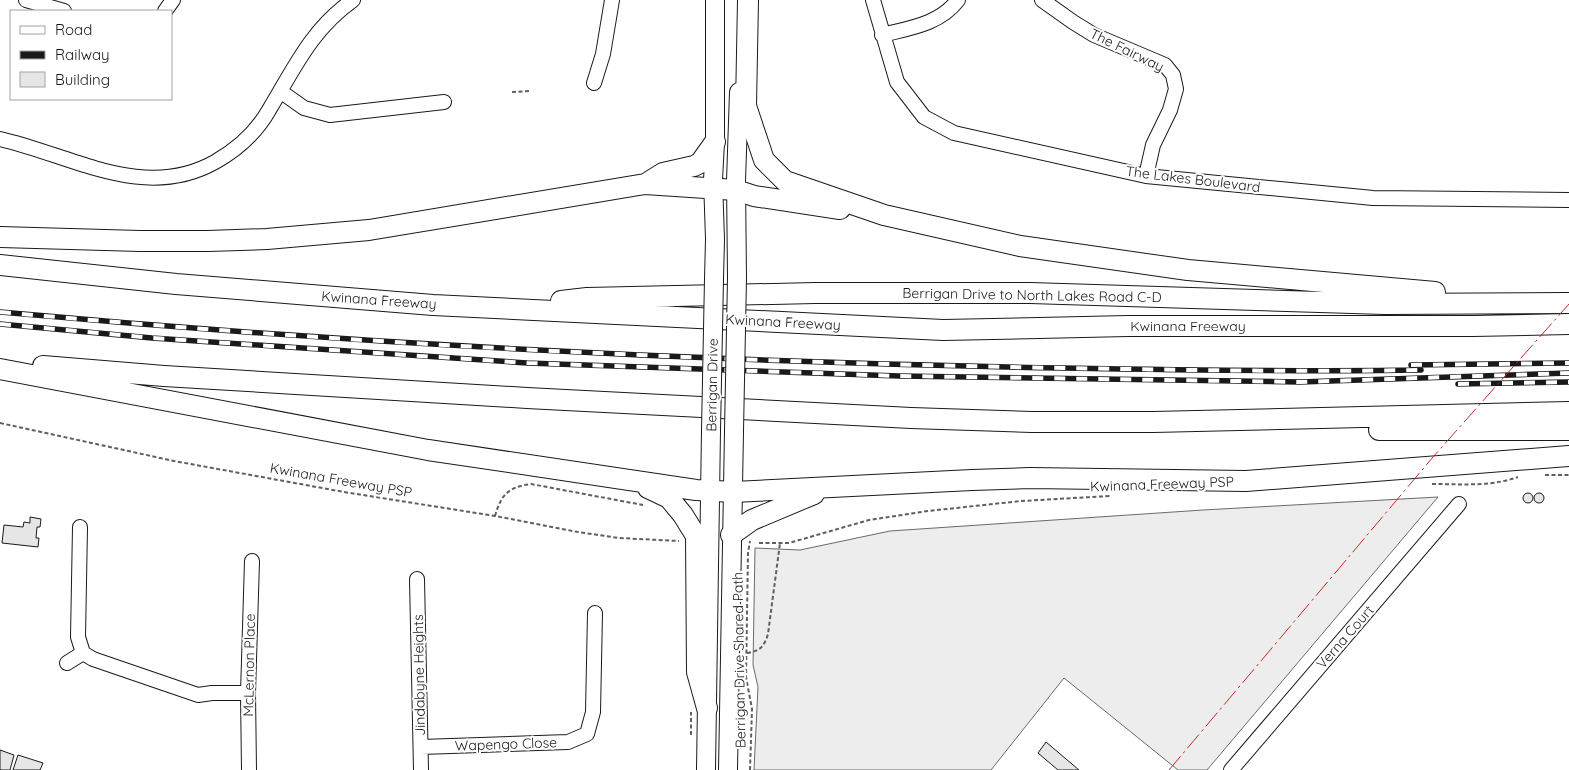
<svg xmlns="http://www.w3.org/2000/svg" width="1569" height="770" font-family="Quicksand,sans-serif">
  <rect width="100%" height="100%" fill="#fff"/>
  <path fill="#ededed" stroke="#6a6a6a" d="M1438,497L1207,770H1178L1064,678L991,770H754L758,687L753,665L755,548L800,550L890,531L1203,510Z"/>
  <path fill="#e6e6e6" stroke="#1a1a1a" d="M1523 498a5 5 0 1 1 10 0a5 5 0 1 1-10 0Z
    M1534 498a5 5 0 1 1 10 0a5 5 0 1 1-10 0Z
    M30,517L41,519L40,527H37L36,538H39L38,547L2,543L4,525L23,527L24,522L30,523Z
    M1046,742L1079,770H1058L1038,753Z
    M0,750L14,755L10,770H0Z
    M18,755L43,763L40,770H13Z"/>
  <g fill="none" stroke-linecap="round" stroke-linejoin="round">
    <defs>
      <path id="minor" d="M26,0L64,11
        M873,0L897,82L924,117L954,133L1146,176L1373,198L1569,200
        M1042,0L1073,22L1094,35L1165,65L1173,75L1176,89L1170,110L1153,145L1146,176
        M165,11L173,0
        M882,35C910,28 940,24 958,0
        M594,83L603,54L612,0
        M280,91L304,108L330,115L444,102
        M0,139C71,155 144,202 215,162C238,149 256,133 269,110C295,67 311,30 353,0
        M80,527L78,637L83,653L93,659L198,695L212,693H248
        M417,579L421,770
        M67,663L83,653
        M421,747L568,742L587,734L593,712L595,613
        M249,770L248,693L252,561
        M1231,770L1459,504"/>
      <path id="major" d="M737,278L736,181L739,92
        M714,279L715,239L713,180L715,142V0
        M706,770L711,430
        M728,770L734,431"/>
      <path id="highway" d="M748,0L746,106L764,160L785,181L884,215L1020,246L1188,270L1435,292
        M647,183L663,173L694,166L700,163L715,142
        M0,237L140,241H208L267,239L369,230L645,184L736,190L754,196L840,209
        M0,265L176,284L433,305L943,330L1128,326H1473L1569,324
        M561,301L587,298L815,293H1030L1385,304L1569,303
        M43,366L164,376L527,398L911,418L1032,422H1153L1569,412
        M0,369L428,450L696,490L734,492L972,480L1030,478L1246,481L1569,456
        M1379,430H1569
        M648,488L669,498L683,515L696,536L697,672L707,708
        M731,535L752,520L814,494"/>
    </defs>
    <use href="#minor" stroke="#1a1a1a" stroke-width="16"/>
    <use href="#major" stroke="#1a1a1a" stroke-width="20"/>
    <use href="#highway" stroke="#1a1a1a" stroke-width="22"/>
    <path stroke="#5f5f5f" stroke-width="2" stroke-dasharray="4 2.5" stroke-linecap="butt" d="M512,92L530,91
      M0,423L174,461L344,492L495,516L578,532L619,538L679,541
      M1545,475H1569
      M1432,484C1461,484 1490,487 1518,477
      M495,516C501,495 508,487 531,484L643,505
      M759,543H789L869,520L928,511L1021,501L1110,496
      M747,653C760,651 764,647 768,634L780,543
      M691,735V712
      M750,770L752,709L746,677L748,553L750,541"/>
    <use href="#minor" stroke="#fff" stroke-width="14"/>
    <use href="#major" stroke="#fff" stroke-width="18"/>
    <use href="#highway" stroke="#fff" stroke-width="20"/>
    <defs>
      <path id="rail" d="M0,312C354,344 708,362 1063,368C1182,370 1301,372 1421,370
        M0,324L152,338L527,363L899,376L1300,382L1569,373
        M1411,365L1569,363
        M1458,384L1569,382"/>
    </defs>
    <use href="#rail" stroke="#1a1a1a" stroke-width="5.5"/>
    <use href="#rail" stroke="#fff" stroke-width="4" stroke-dasharray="11" stroke-linecap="butt"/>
    <defs>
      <path id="major-bridge" d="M711,430L714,279
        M734,431L737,278"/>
    </defs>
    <use href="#major-bridge" stroke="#1a1a1a" stroke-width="20" stroke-linecap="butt"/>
    <use href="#major-bridge" stroke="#fff" stroke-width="18"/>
    <path stroke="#c62828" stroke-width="1" stroke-dasharray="18 4 2.5 4" stroke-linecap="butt" d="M1169,770L1433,457L1569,304"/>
  </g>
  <g text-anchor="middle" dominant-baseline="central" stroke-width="4" stroke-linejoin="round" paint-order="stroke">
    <g font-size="14" fill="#1a1a1a" stroke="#fff">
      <text transform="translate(1127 50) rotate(26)">The Fairway</text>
      <text transform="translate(1193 179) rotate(7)">The Lakes Boulevard</text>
      <text transform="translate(1032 295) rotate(1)">Berrigan Drive to North Lakes Road C-D</text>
      <text transform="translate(379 300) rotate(4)">Kwinana Freeway</text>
      <text transform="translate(783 322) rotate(3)">Kwinana Freeway</text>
      <text x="1188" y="326">Kwinana Freeway</text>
      <text transform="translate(712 385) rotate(-89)">Berrigan Drive</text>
      <text transform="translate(341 480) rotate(10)">Kwinana Freeway PSP</text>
      <text transform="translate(1162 484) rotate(-2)">Kwinana Freeway PSP</text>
      <text transform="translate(1345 637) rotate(-49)">Verna Court</text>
      <text transform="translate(739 660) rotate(-91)">Berrigan Drive Shared Path</text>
      <text transform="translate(249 665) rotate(-89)">McLernon Place</text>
      <text transform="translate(419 675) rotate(-91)">Jindabyne Heights</text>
      <text transform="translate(506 744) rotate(-2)">Wapengo Close</text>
    </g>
  </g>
  <rect x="10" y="10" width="162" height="90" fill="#ffffff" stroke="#a3a3a3"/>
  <rect x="20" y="26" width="25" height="8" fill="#ffffff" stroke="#a3a3a3"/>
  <text x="55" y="35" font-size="15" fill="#1a1a1a">Road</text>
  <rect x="20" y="51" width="25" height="8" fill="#1a1a1a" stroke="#a3a3a3"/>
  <text x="55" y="60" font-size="15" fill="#1a1a1a">Railway</text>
  <rect x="20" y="72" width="25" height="15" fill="#e6e6e6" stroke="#a3a3a3"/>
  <text x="55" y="85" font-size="15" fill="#1a1a1a">Building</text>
</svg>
